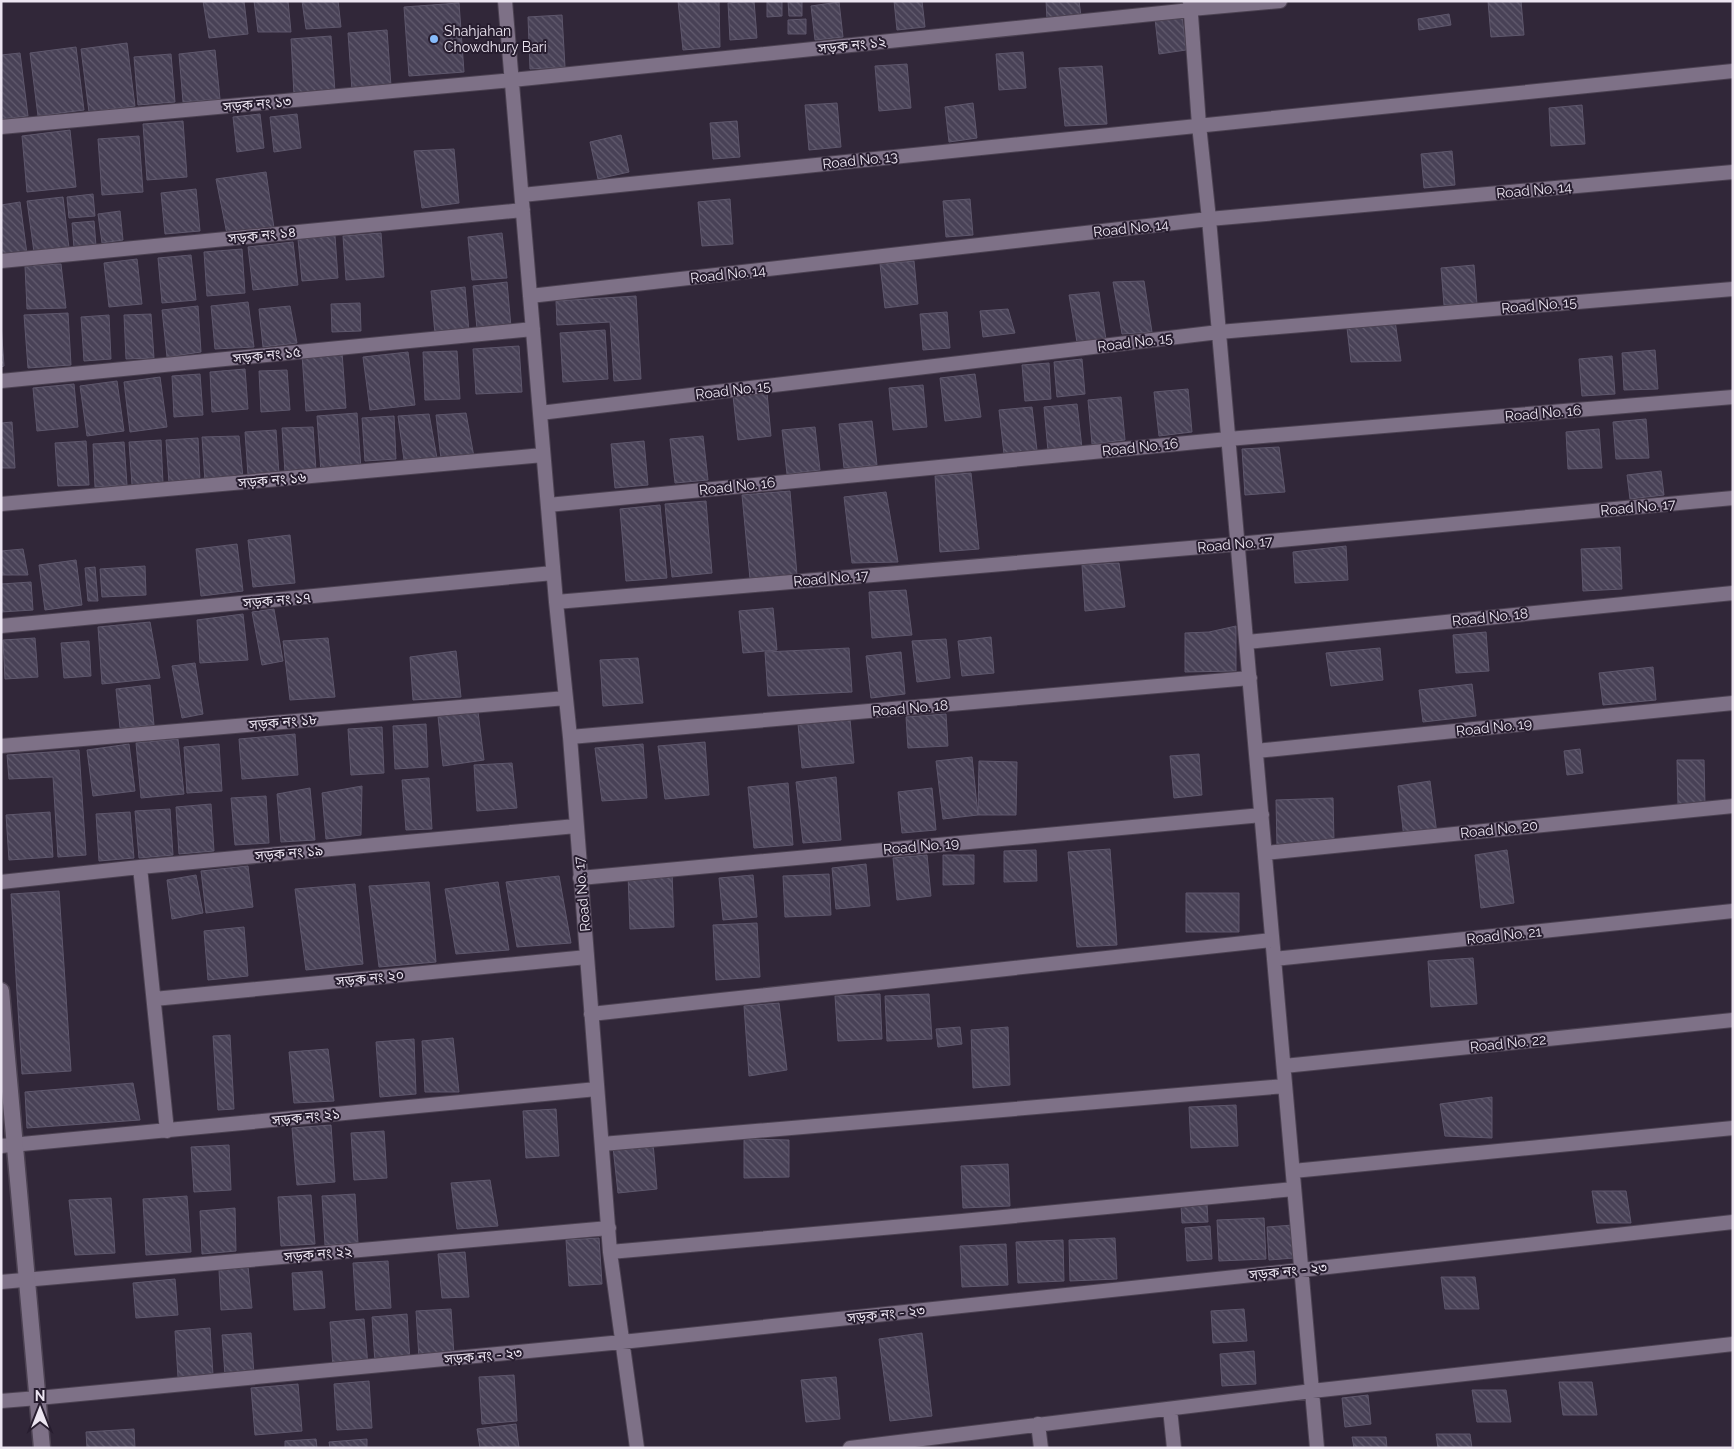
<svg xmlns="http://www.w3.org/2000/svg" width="1734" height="1449" font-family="Raleway,'Noto Sans Bengali',sans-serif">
  <defs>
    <pattern id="building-back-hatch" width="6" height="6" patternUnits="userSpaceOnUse" patternTransform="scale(1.25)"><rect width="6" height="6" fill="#484156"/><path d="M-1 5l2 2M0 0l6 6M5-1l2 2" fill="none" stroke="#635c6f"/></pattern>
  </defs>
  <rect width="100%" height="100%" fill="#312739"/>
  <path fill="url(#building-back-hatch)" stroke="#5e576c" d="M203,1H244L248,34L209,38Z
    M254,1H288L291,32H258Z
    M302,1H338L341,27L306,29Z
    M678,1H719L720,47L683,50Z
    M754,1L757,38L730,40L728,3Z
    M767,1H782V16L767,17Z
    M788,1H802V16H789Z
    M894,1H922L925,27L897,30Z
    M1046,1H1079L1081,16L1047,19Z
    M1488,1H1521L1524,35L1491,37Z
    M839,2L843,37L815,40L811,6Z
    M459,3L464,72L409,76L404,7Z
    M1449,14L1451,25L1419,30L1418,19Z
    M562,15L565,67L530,69L528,17Z
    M1182,15L1186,50L1159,54L1155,19Z
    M806,19V34H788V20Z
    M387,30L391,86L352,90L348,33Z
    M331,36L335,92L294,95L291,39Z
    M127,43L135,106L89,112L81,49Z
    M76,47L84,110L38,116L30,53Z
    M215,50L220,99L183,102L179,54Z
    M1023,52L1026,88L999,90L996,54Z
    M20,53L28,116L1,119V55Z
    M171,54L175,102L138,105L134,57Z
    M907,64L911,108L879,111L875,66Z
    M1102,66L1107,124L1065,126L1059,68Z
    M837,103L841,147L809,150L805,105Z
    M973,103L977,138L949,142L945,107Z
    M1582,105L1585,144L1551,146L1549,108Z
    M260,114L264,148L237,152L233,117Z
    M297,114L301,148L274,152L270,117Z
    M183,121L187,177L147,180L143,124Z
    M737,121L740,157L713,159L710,123Z
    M70,130L76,187L27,192L22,136Z
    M621,135L629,172L598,179L590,142Z
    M139,136L143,192L102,195L98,139Z
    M454,149L459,203L422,208L414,151Z
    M1452,151L1455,185L1424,188L1421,154Z
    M266,172L274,228L227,234L216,179Z
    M196,189L200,231L165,234L161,193Z
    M93,194L95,216L69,218L67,197Z
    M63,197L69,248L34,252L27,201Z
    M730,199L733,244L702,246L698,202Z
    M970,199L973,235L946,237L943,201Z
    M20,202L27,254L1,257V205Z
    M120,211L123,240L102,243L98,214Z
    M94,221L96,246L74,248L72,223Z
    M381,233L384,277L346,280L343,236Z
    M502,233L507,278L472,280L468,237Z
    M335,236L338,278L302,281L298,239Z
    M293,242L298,285L253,290L248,247Z
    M242,249L245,293L207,296L204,252Z
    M191,255L196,300L162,303L158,258Z
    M137,259L142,304L109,307L104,263Z
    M914,261L918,304L885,308L880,264Z
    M61,264L66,308L27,309L25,266Z
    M1474,265L1477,304L1444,305L1441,268Z
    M1144,281L1152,332L1122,334L1113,282Z
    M507,282L511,327L477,329L473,286Z
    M465,287L469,331L435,334L431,291Z
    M1099,292L1106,340L1077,342L1069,295Z
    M636,296L641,379L614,381L610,322L557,325L556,301Z
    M248,302L254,347L215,349L211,306Z
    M360,303L361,331L332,332L331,304Z
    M198,306L201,352L167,357L162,310Z
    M290,306L297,343L263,347L259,309Z
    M1008,309L1015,333L983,337L980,311Z
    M947,312L950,348L923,350L920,314Z
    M68,313L71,365L28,368L24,315Z
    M151,314L154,358L126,359L124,315Z
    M109,315L111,359L84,361L81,317Z
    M1395,321L1401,361L1351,362L1347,328Z
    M1,324L4,366L1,367Z
    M605,330L608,379L563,382L560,333Z
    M519,346L522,392L476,394L473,349Z
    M1655,350L1658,389L1624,390L1622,353Z
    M457,351L460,399L425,400L423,352Z
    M342,352L346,408L306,411L302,355Z
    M408,352L415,405L370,410L363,357Z
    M1612,356L1615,394L1582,396L1579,359Z
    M1082,359L1085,394L1057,397L1054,362Z
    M1049,363L1051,399L1025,401L1022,365Z
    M245,369L248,409L212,412L210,372Z
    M287,370L290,410L261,412L259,371Z
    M200,374L203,415L174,417L172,376Z
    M975,374L981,417L945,421L940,378Z
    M160,377L167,427L130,432L124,382Z
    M117,381L124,431L87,436L80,386Z
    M74,384L78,427L37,431L33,388Z
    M923,385L927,427L893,430L889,388Z
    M1188,389L1192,432L1159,436L1154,392Z
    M767,393L771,436L738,440L733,396Z
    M1121,397L1125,440L1092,444L1088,400Z
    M1077,404L1082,448L1048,451L1044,407Z
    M1032,407L1037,450L1004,454L999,410Z
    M357,413L361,469L321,472L317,416Z
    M466,413L474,457L441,459L436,415Z
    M429,414L437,458L404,460L398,416Z
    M394,416L396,459L365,461L362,418Z
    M1646,419L1649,458L1616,459L1613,422Z
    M872,421L877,465L844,468L839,424Z
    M12,422L15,468H1V423Z
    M313,427L316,470L285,472L282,428Z
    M815,427L820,470L787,474L782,430Z
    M1599,429L1602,468L1568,469L1566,432Z
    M276,430L279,474L248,475L245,432Z
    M239,436L243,478L205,482L202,437Z
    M703,436L708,480L675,483L670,439Z
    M198,438L200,481L169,483L166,440Z
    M161,440L163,483L132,485L129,442Z
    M86,441L89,485L58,486L55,443Z
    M644,441L648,485L615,488L611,444Z
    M124,442L127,485L95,487L93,444Z
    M1279,447L1285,492L1245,495L1242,449Z
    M1661,471L1664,495L1630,499L1627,475Z
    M971,473L979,549L940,552L935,476Z
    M790,491L797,575L750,579L742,495Z
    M886,492L898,562L852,563L844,497Z
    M706,501L712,573L672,577L665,504Z
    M660,505L667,578L626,581L620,509Z
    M290,535L295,583L253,587L248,540Z
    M237,544L243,591L201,596L196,549Z
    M1346,546L1348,580L1295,583L1293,552Z
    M1620,547L1622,589L1583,591L1581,549Z
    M23,549L28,575H1V551Z
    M76,560L82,605L45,610L39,565Z
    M1119,563L1125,607L1085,611L1082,565Z
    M145,566L146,595L102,597L100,569Z
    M95,567L98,601H88L85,568Z
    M31,582L33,610L1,612V584Z
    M906,590L912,635L872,638L869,592Z
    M773,608L777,650L743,653L739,611Z
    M274,609L283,661L262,665L252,612Z
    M243,614L248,660L200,663L197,620Z
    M150,622L160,678L102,684L98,627Z
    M1236,626V671L1185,672V633L1209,632Z
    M1486,632L1489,671L1456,673L1453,635Z
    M991,637L994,673L962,676L958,641Z
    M35,638L38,677L5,679L3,640Z
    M328,638L335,697L290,700L283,641Z
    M946,639L950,678L917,682L912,641Z
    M89,641L91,676L64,678L61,643Z
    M849,648L852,692L768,696L765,652Z
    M1380,648L1383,680L1331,686L1326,653Z
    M456,651L461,697L413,700L410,657Z
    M901,652L905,694L871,698L866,656Z
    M638,658L643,703L603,706L600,660Z
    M195,663L203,714L182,718L172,666Z
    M1653,667L1656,700L1603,705L1599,673Z
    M1472,684L1476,716L1423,722L1419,690Z
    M150,685L154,725L120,728L116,689Z
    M478,712L484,760L443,766L438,716Z
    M946,714L948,746L908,748L906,717Z
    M850,719L854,763L802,768L798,724Z
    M426,724L428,767L395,769L393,726Z
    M382,727L384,773L351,775L348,729Z
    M295,734L298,775L242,779L239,739Z
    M178,739L184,794L141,798L136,743Z
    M705,742L709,795L665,799L658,746Z
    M129,744L135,791L93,796L87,750Z
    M219,744L222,791L187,793L184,747Z
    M643,744L647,798L602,801L595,748Z
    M1580,749L1583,773L1567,775L1564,751Z
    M79,750L86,855L58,857L53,777L9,779L7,755Z
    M1199,754L1202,795L1174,798L1170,756Z
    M972,757L978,815L943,819L936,761Z
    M1677,760H1704L1705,805H1678Z
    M979,761L1017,762L1016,815H978Z
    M512,763L517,808L477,811L474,765Z
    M836,777L841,840L803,843L796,782Z
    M429,778L432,829L406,830L402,780Z
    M1430,781L1437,834L1404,838L1398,786Z
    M788,783L793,845L754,848L748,787Z
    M362,786L361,835L326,839L322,793Z
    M310,788L315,840L281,842L277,794Z
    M932,788L936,830L902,833L898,792Z
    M266,796L269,843L235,845L231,798Z
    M1333,798L1334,841L1277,847L1276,800Z
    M211,804L214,851L179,854L176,807Z
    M170,809L173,855L139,858L135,811Z
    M50,812L53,857L9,860L6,815Z
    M130,812L134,858L99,861L96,814Z
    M1110,849L1117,945L1077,947L1068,852Z
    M1036,850L1037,881L1004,882V851Z
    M1507,850L1514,903L1481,908L1475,855Z
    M927,855L931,896L897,900L893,858Z
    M943,855H974V884L943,885Z
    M866,864L870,906L836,909L832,868Z
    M248,866L253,907L206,913L201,871Z
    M672,872L674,927L630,929L628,874Z
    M829,874L831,915L785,917L783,876Z
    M196,875L203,913L172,919L167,880Z
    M753,875L757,917L723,920L719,878Z
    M559,876L571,943L517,947L506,882Z
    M429,882L436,962L379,967L369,886Z
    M498,882L509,950L456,954L445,889Z
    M355,884L363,964L306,970L295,889Z
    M59,891L71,1071L22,1074L11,894Z
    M1186,893H1239V932H1186Z
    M757,923L760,977L716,980L713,925Z
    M244,927L248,976L208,980L204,931Z
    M1473,958L1477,1004L1431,1007L1428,961Z
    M880,994L882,1039L838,1041L835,996Z
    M929,994L932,1039L887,1041L885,996Z
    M779,1003L787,1070L749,1076L744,1006Z
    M960,1027L962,1044L938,1047L936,1029Z
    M1008,1027L1010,1085L973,1088L971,1030Z
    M230,1035L234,1109L218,1110L213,1036Z
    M453,1038L459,1092H425L422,1041Z
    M414,1039L416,1094L380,1097L376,1042Z
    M328,1049L334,1101L294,1103L289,1052Z
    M133,1083L140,1120L27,1128L25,1092Z
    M1492,1097V1138L1445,1136L1440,1104Z
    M1236,1105L1238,1146L1191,1148L1189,1107Z
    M556,1109L559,1156L526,1158L523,1111Z
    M331,1125L335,1182L297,1185L292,1128Z
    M384,1131L387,1178L354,1180L351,1133Z
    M744,1139L789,1140V1177L744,1178Z
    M653,1143L657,1189L618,1193L613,1147Z
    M229,1145L231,1190L194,1192L191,1147Z
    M1008,1164L1010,1206L963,1208L961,1166Z
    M490,1180L498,1226L457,1229L451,1183Z
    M1592,1191H1626L1631,1223H1597Z
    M355,1194L358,1243L325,1245L322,1196Z
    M311,1195L315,1244L281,1246L278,1197Z
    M187,1196L191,1252L146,1255L143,1199Z
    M111,1198L115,1253L75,1255L69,1200Z
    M1207,1204L1208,1222L1182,1223L1181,1205Z
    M235,1208L236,1251L202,1254L200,1211Z
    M1264,1218L1266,1259L1219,1261L1217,1220Z
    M1293,1225L1294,1258L1269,1260L1267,1227Z
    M1210,1226L1212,1259L1187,1261L1185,1228Z
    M599,1238L602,1284L569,1286L566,1240Z
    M1115,1238L1117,1279L1070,1281L1069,1240Z
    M1063,1240L1064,1281L1018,1283L1016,1242Z
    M1006,1244L1008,1285L962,1287L960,1246Z
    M465,1252L469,1297L442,1298L438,1254Z
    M388,1261L391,1308L356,1310L353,1263Z
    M248,1266L252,1308L221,1310L219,1270Z
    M322,1271L325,1308L294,1310L292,1273Z
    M1441,1277H1475L1479,1309H1445Z
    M175,1279L178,1315L136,1318L133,1283Z
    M451,1309L454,1355L419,1358L416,1311Z
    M1244,1309L1247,1341L1213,1343L1211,1311Z
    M407,1314L410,1361L375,1363L372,1317Z
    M364,1319L368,1366L333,1368L330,1322Z
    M210,1328L213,1375L178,1377L175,1331Z
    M251,1333L254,1374L225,1375L222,1335Z
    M922,1333L932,1416L890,1421L879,1339Z
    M1254,1351L1256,1384L1222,1386L1220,1354Z
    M514,1375L517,1421L482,1424L479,1377Z
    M836,1377L840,1419L806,1422L801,1380Z
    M369,1381L372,1428L337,1430L334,1384Z
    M1559,1382H1592L1597,1415H1563Z
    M298,1384L302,1431L255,1435L251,1388Z
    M1472,1390H1506L1511,1422H1477Z
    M1368,1395L1371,1424L1345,1427L1342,1398Z
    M516,1424L519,1448H480L477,1429Z
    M134,1429L135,1448H87L86,1432Z
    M1436,1434H1470L1472,1448H1438Z
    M1352,1437H1386L1387,1448H1354Z
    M316,1439L317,1448H285V1441Z
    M367,1439V1448H330L329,1442Z"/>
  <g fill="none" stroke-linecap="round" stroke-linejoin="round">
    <defs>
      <path id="minor" d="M505,1L556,602L570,737L610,1252L637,1448
        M1190,1L1199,125L1209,219L1317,1448
        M1191,9L1280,1
        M1,127L512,80L1191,10
        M522,195L1733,71
        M1,261L523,210
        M530,296L1209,219L1733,172
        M1,381L533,329
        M540,413L1219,332L1733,289
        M1,504L543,455
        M548,505L1228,439L1733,397
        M556,602L1237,544L1733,498
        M1,626L553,573
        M1247,642L1733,593
        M570,737L1250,678
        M1,746L566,698
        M1256,751L1733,703
        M1265,853L1733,806
        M140,867L167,1131
        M580,878L1262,815
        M1,882L140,867L576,826
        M1274,959L1733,911
        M154,999L587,957
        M591,1014L1272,940
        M1284,1066L1733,1020
        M602,1144L1285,1086
        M1,1146L597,1089
        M1293,1171L1733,1128
        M610,1252L962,1221L1294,1189
        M1,1282L609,1228
        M1,1401L38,1398L622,1342L1301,1270L1733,1222
        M1170,1409L1174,1448
        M1038,1424L1041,1448
        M850,1448L1312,1391L1733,1344"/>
      <path id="tertiary" d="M1,991L42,1448"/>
    </defs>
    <use href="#minor" stroke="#4c4252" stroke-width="16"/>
    <use href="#tertiary" stroke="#4c4252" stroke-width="19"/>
    <use href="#minor" stroke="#7e7187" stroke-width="14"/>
    <use href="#tertiary" stroke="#7e7187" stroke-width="16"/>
  </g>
  <circle fill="#87bbfb" stroke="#271d2f" stroke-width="2" cx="434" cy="39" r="5"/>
  <g text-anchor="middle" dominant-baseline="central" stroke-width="4" stroke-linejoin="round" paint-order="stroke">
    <g font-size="14" fill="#ece5f1" stroke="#271d2f" text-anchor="start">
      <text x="444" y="31">Shahjahan<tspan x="444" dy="16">Chowdhury Bari</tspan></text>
    </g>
    <g font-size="14" fill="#ece5f1" stroke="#271d2f">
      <text transform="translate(852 45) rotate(-6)">সড়ক নং ১২</text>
      <text transform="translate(257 104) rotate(-5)">সড়ক নং ১৩</text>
      <text transform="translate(860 160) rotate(-6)">Road No. 13</text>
      <text transform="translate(1534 190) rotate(-5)">Road No. 14</text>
      <text transform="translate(1131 228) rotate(-6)">Road No. 14</text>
      <text transform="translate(262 235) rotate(-6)">সড়ক নং ১৪</text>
      <text transform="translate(728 274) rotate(-6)">Road No. 14</text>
      <text transform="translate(1539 305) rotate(-5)">Road No. 15</text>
      <text transform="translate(1135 342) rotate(-7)">Road No. 15</text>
      <text transform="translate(267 355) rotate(-6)">সড়ক নং ১৫</text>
      <text transform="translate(733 390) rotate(-7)">Road No. 15</text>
      <text transform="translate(1543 413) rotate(-5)">Road No. 16</text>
      <text transform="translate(1140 447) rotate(-6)">Road No. 16</text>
      <text transform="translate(272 480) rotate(-5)">সড়ক নং ১৬</text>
      <text transform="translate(737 486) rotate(-6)">Road No. 16</text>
      <text transform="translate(1638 507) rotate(-5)">Road No. 17</text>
      <text transform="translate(1235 544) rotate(-5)">Road No. 17</text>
      <text transform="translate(831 578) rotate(-5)">Road No. 17</text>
      <text transform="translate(277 600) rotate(-5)">সড়ক নং ১৭</text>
      <text transform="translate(1490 617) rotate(-6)">Road No. 18</text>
      <text transform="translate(910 708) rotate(-5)">Road No. 18</text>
      <text transform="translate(283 722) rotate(-5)">সড়ক নং ১৮</text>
      <text transform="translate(1494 727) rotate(-6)">Road No. 19</text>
      <text transform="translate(1499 829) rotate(-6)">Road No. 20</text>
      <text transform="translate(921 846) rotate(-5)">Road No. 19</text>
      <text transform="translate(289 853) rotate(-5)">সড়ক নং ১৯</text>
      <text transform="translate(582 894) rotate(-95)">Road No. 17</text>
      <text transform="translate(1504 935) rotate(-6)">Road No. 21</text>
      <text transform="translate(370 978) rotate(-6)">সড়ক নং ২০</text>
      <text transform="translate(1508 1043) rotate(-6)">Road No. 22</text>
      <text transform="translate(306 1117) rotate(-6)">সড়ক নং ২১</text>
      <text transform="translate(318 1254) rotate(-5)">সড়ক নং ২২</text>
      <text transform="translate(1288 1271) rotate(-6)">সড়ক নং - ২৩</text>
      <text transform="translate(886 1314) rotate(-6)">সড়ক নং - ২৩</text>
      <text transform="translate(483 1356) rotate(-5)">সড়ক নং - ২৩</text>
    </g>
  </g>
  <rect width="1734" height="1449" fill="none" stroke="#ece5f1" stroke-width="5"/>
  <g transform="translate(40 1409)" stroke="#271d2f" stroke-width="4" paint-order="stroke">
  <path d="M0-4L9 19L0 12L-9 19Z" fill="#ece5f1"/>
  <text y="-8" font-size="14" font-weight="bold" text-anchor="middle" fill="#ece5f1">N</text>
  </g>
</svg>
